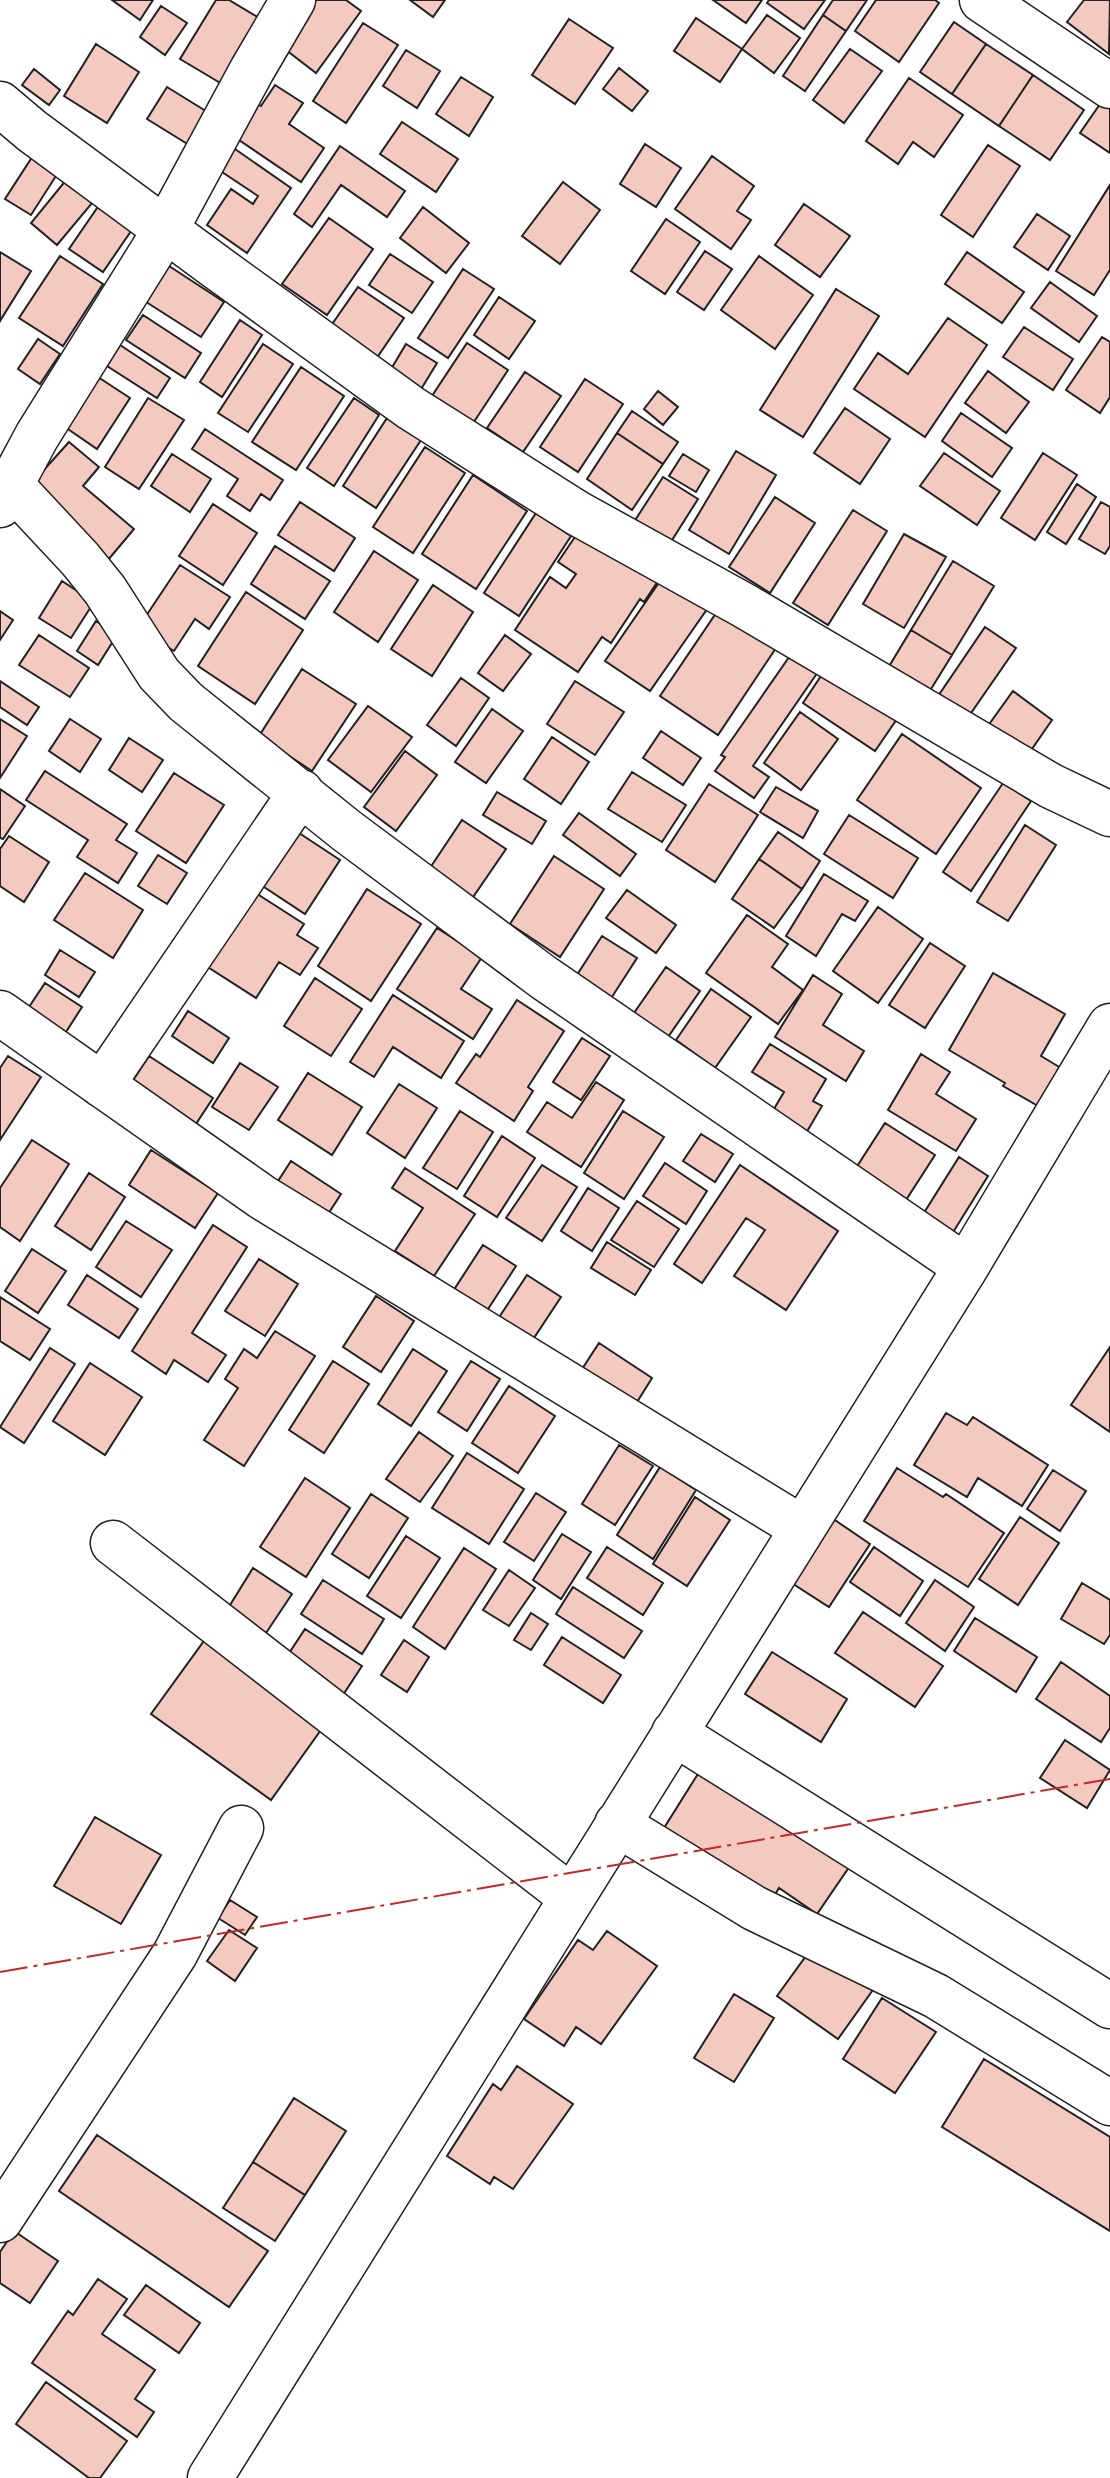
<svg xmlns="http://www.w3.org/2000/svg" width="1110" height="2478" font-family="'Space Grotesk',sans-serif">
  <rect width="100%" height="100%" fill="#fff"/>
  <path fill="#f3c9c0" stroke="#222" stroke-width="2" d="M112,0H153L140,20Z
    M216,0H229L266,22L227,87L180,59Z
    M308,0H346L361,11L316,73L277,43Z
    M410,0H445L433,17Z
    M713,0H762L746,23Z
    M769,0H825L804,29L767,3Z
    M833,0H867L846,31L823,15Z
    M876,0H935L939,3L899,62L855,31Z
    M1084,0H1110L1109,54L1067,22Z
    M161,6L187,23L165,55L140,37Z
    M767,15L800,38L774,73L742,49Z
    M823,15L846,31L805,91L783,76Z
    M696,18L742,49L720,82L674,51Z
    M569,19L613,48L575,104L532,75Z
    M954,22L986,44L952,94L920,72Z
    M363,23L398,45L346,123L313,101Z
    M96,44L139,72L107,123L64,96Z
    M986,44L1033,75L999,126L952,94Z
    M850,49L882,71L844,123L813,100Z
    M406,50L440,71L417,108L383,86Z
    M619,68L648,91L632,111L603,89Z
    M34,69L60,90L49,105L22,85Z
    M1033,75L1084,110L1050,160L999,126Z
    M461,77L493,97L469,136L436,114Z
    M909,78L963,115L934,157L913,142L898,164L866,141Z
    M275,85L303,103L289,124L324,148L301,182L230,134L252,101L261,106Z
    M167,87L209,113L189,145L147,119Z
    M1107,94L1110,96V153L1080,133Z
    M402,122L458,159L436,192L380,154Z
    M222,140L291,188L247,253L207,225L231,189L253,204L258,196L207,162Z
    M645,144L681,168L656,207L620,184Z
    M988,145L1020,166L973,237L941,215Z
    M340,146L405,191L387,217L341,185L312,227L294,214Z
    M38,148L63,165L31,215L5,199Z
    M712,156L754,186L737,211L751,220L731,249L675,209Z
    M71,174L98,196L57,245L31,223Z
    M563,182L600,210L560,264L522,236Z
    M1110,185V270L1094,295L1056,271Z
    M106,195L140,218L103,272L69,249Z
    M804,204L850,236L820,277L775,245Z
    M423,207L469,243L446,273L400,238Z
    M1037,214L1070,236L1048,270L1014,247Z
    M329,218L373,249L327,315L282,284Z
    M666,219L700,242L665,294L631,271Z
    M705,251L732,269L704,310L677,292Z
    M0,252L31,271L0,321Z
    M967,252L1024,292L1002,323L945,284Z
    M390,254L433,282L412,313L369,285Z
    M60,256L103,284L63,346L19,318Z
    M759,256L813,295L775,349L721,310Z
    M166,264L224,302L201,337L143,300Z
    M463,269L494,289L448,358L418,338Z
    M1050,282L1097,316L1079,342L1031,308Z
    M358,287L404,318L374,362L328,330Z
    M836,289L879,316L803,437L760,410Z
    M499,297L535,321L509,359L474,335Z
    M143,315L201,353L185,378L126,340Z
    M948,318L987,345L925,437L854,389L878,353L908,374Z
    M240,320L262,335L222,397L200,382Z
    M1024,327L1073,359L1053,390L1003,357Z
    M1102,337L1110,342V397L1100,413L1066,390Z
    M38,339L60,354L40,384L18,369Z
    M467,343L508,370L470,428L428,402Z
    M263,344L293,364L248,432L218,413Z
    M406,344L437,363L412,404L381,386Z
    M120,345L170,378L157,398L107,366Z
    M301,367L344,396L296,470L252,442Z
    M988,371L1029,402L1006,433L965,403Z
    M525,372L561,396L523,452L487,428Z
    M98,377L130,398L97,449L65,427Z
    M585,379L623,404L578,472L540,447Z
    M658,391L678,407L663,425L644,409Z
    M148,398L184,420L139,489L105,467Z
    M354,398L379,415L334,486L307,468Z
    M845,408L890,439L860,484L814,453Z
    M632,411L678,442L663,464L617,433Z
    M961,413L1012,448L992,477L942,441Z
    M387,418L421,440L376,508L343,486Z
    M205,429L283,480L270,500L261,494L250,511L227,496L238,479L192,449Z
    M617,433L663,464L632,510L587,479Z
    M69,442L99,467L83,486L134,529L108,560L24,492Z
    M425,447L465,473L413,553L373,527Z
    M736,451L776,475L729,554L689,530Z
    M944,453L1000,491L977,525L920,486Z
    M1043,453L1077,475L1035,540L1001,518Z
    M172,454L211,479L190,512L151,486Z
    M683,454L709,470L696,492L669,476Z
    M473,475L527,511L476,589L422,554Z
    M663,477L698,499L667,548L632,525Z
    M1077,484L1096,497L1066,544L1047,532Z
    M775,497L815,523L770,593L729,567Z
    M300,502L355,538L334,571L278,535Z
    M1101,502L1110,507V546L1105,554L1079,539Z
    M213,504L257,533L223,585L179,556Z
    M853,510L887,531L828,625L793,603Z
    M536,513L571,536L519,616L484,593Z
    M583,525L666,569L644,602L640,599L611,643L602,637L578,672L515,630L550,577L566,588L576,574L558,562Z
    M904,534L946,557L904,628L863,604Z
    M275,546L330,581L305,619L251,584Z
    M374,551L418,580L378,642L334,612Z
    M953,561L994,586L952,655L911,630Z
    M180,565L230,597L209,629L195,619L174,651L138,628Z
    M667,571L712,602L650,691L605,661Z
    M62,581L94,602L71,638L39,618Z
    M433,585L473,612L432,676L391,649Z
    M246,592L303,630L255,704L198,666Z
    M727,597L784,636L718,735L660,696Z
    M0,611L13,620L0,640Z
    M96,621L117,635L98,665L77,651Z
    M985,627L1016,648L962,726L932,705Z
    M911,630L952,655L923,702L882,678Z
    M39,635L89,668L70,697L19,665Z
    M505,635L531,654L503,691L478,673Z
    M794,650L820,669L753,766L769,777L754,798L715,771L725,757L721,755Z
    M827,667L899,716L875,751L803,703Z
    M302,669L356,704L312,771L259,736Z
    M461,678L489,698L456,746L427,725Z
    M0,681L39,707L27,725L0,707Z
    M575,681L624,712L595,755L547,724Z
    M1013,691L1052,720L1025,759L985,730Z
    M368,706L412,737L371,792L328,760Z
    M492,709L523,731L486,783L455,762Z
    M800,712L838,739L801,790L764,763Z
    M0,719L27,736L0,778Z
    M70,719L101,739L80,772L49,751Z
    M661,731L701,758L683,785L643,758Z
    M902,734L981,788L936,854L857,800Z
    M552,737L589,762L561,804L524,779Z
    M129,738L163,760L142,792L109,770Z
    M405,751L437,775L396,831L364,807Z
    M45,771L127,824L116,840L137,853L118,883L77,857L88,840L26,800Z
    M632,772L686,805L662,842L608,809Z
    M174,773L224,805L186,863L136,831Z
    M1003,783L1031,801L971,891L943,872Z
    M709,784L758,815L715,882L666,850Z
    M776,787L818,811L803,838L760,812Z
    M0,789L25,806L3,839L0,838Z
    M497,792L546,821L532,844L483,815Z
    M579,813L636,854L620,876L563,835Z
    M849,815L918,858L893,898L824,854Z
    M462,820L506,849L471,900L428,871Z
    M1025,825L1056,845L1008,921L977,902Z
    M293,829L340,860L305,914L258,883Z
    M778,832L820,861L802,889L759,859Z
    M9,836L49,862L24,902L0,886V849Z
    M158,855L187,873L167,904L138,886Z
    M554,856L604,889L560,957L510,924Z
    M759,859L802,889L774,928L732,899Z
    M85,873L143,910L113,958L54,920Z
    M824,874L868,901L855,921L842,914L816,956L786,936Z
    M367,889L421,924L371,1001L318,966Z
    M251,890L304,924L297,935L318,948L300,975L279,962L256,998L203,964Z
    M627,890L676,925L656,953L606,918Z
    M878,907L923,939L878,1003L833,971Z
    M747,915L788,944L772,967L803,990L778,1024L706,973Z
    M437,928L482,957L461,989L492,1009L473,1039L397,989Z
    M602,936L637,958L610,1000L575,978Z
    M930,943L965,966L925,1028L889,1005Z
    M60,950L95,972L79,997L45,975Z
    M666,967L700,991L668,1037L634,1013Z
    M993,973L1065,1014L1041,1056L1061,1068L1038,1106L1003,1086L1005,1083L949,1050Z
    M813,975L842,994L823,1025L864,1051L846,1081L775,1037Z
    M315,978L362,1009L331,1056L284,1026Z
    M45,983L82,1007L57,1046L19,1022Z
    M711,989L751,1017L715,1068L676,1040Z
    M393,995L464,1041L441,1078L393,1047L374,1077L350,1062Z
    M517,1000L564,1031L528,1087L533,1091L514,1121L456,1083L476,1054L480,1057Z
    M188,1011L229,1038L213,1063L172,1036Z
    M582,1038L610,1056L581,1100L553,1082Z
    M770,1044L826,1079L813,1101L822,1106L802,1140L768,1119L784,1092L752,1072Z
    M921,1054L950,1072L936,1094L976,1119L956,1151L888,1110Z
    M8,1056L41,1077L0,1140V1068Z
    M149,1056L213,1098L192,1130L128,1088Z
    M240,1063L278,1087L249,1130L212,1107Z
    M308,1073L362,1107L332,1155L278,1120Z
    M596,1082L624,1100L581,1167L527,1132L547,1102L572,1118Z
    M399,1084L437,1108L405,1158L367,1133Z
    M460,1111L493,1132L457,1189L423,1168Z
    M623,1111L664,1137L624,1199L584,1173Z
    M885,1123L935,1155L906,1200L856,1168Z
    M701,1134L733,1154L715,1182L683,1161Z
    M502,1136L535,1158L497,1217L464,1196Z
    M32,1140L69,1164L20,1241L0,1227V1188Z
    M151,1150L218,1193L195,1228L129,1185Z
    M959,1157L988,1176L947,1242L917,1224Z
    M291,1161L341,1194L319,1228L269,1195Z
    M665,1163L707,1191L686,1224L643,1196Z
    M542,1165L577,1187L542,1241L506,1218Z
    M740,1165L838,1231L786,1310L734,1276L765,1230L746,1218L702,1283L674,1264Z
    M405,1168L475,1214L434,1276L395,1251L423,1208L392,1188Z
    M89,1173L125,1197L91,1250L55,1226Z
    M588,1188L619,1208L592,1251L561,1231Z
    M637,1201L679,1229L654,1267L611,1240Z
    M126,1221L172,1250L141,1297L96,1267Z
    M213,1225L247,1247L192,1333L226,1355L208,1382L174,1360L166,1374L132,1351Z
    M607,1242L651,1270L635,1295L591,1268Z
    M483,1245L516,1266L477,1326L444,1305Z
    M32,1249L66,1271L38,1313L5,1291Z
    M259,1259L298,1284L265,1336L225,1311Z
    M87,1275L138,1309L119,1338L68,1305Z
    M527,1275L561,1297L526,1350L492,1328Z
    M376,1296L414,1321L381,1372L343,1347Z
    M0,1297L50,1329L30,1360L0,1341Z
    M275,1331L315,1356L244,1466L204,1440L238,1388L225,1379L244,1349L257,1358Z
    M599,1343L652,1378L627,1418L573,1383Z
    M1110,1347V1432L1071,1405Z
    M50,1348L75,1364L24,1443L0,1427Z
    M413,1349L447,1371L411,1426L378,1404Z
    M333,1361L369,1384L324,1453L289,1430Z
    M471,1361L500,1379L467,1431L438,1412Z
    M90,1363L142,1397L105,1455L53,1421Z
    M509,1386L555,1416L518,1473L472,1443Z
    M946,1413L967,1425L973,1417L1048,1465L1022,1506L978,1478L967,1497L914,1465Z
    M419,1432L453,1456L420,1502L386,1479Z
    M619,1445L653,1466L615,1525L582,1504Z
    M467,1453L524,1489L489,1544L432,1508Z
    M660,1467L696,1490L653,1559L617,1535Z
    M897,1468L943,1497L946,1494L1004,1533L968,1587L864,1521Z
    M1053,1470L1086,1491L1060,1531L1027,1509Z
    M305,1478L350,1508L306,1577L260,1547Z
    M536,1493L566,1512L534,1561L504,1542Z
    M371,1494L408,1518L369,1578L332,1554Z
    M695,1497L730,1520L687,1586L653,1564Z
    M829,1516L870,1544L829,1607L787,1580Z
    M1020,1517L1059,1543L1018,1605L979,1579Z
    M562,1534L591,1552L561,1599L533,1580Z
    M406,1536L440,1558L401,1618L367,1596Z
    M607,1547L663,1583L643,1615L587,1578Z
    M874,1547L923,1581L900,1616L850,1582Z
    M464,1548L496,1569L445,1649L413,1627Z
    M253,1568L292,1594L260,1642L222,1618Z
    M509,1570L535,1588L509,1626L483,1610Z
    M323,1580L384,1619L362,1654L301,1614Z
    M935,1580L974,1607L945,1651L906,1623Z
    M1082,1583L1110,1600V1635L1104,1644L1061,1619Z
    M573,1587L642,1631L624,1658L556,1614Z
    M863,1612L943,1666L915,1707L835,1653Z
    M531,1613L548,1624L531,1650L514,1640Z
    M975,1618L1037,1657L1016,1692L954,1651Z
    M305,1629L362,1666L337,1704L280,1667Z
    M209,1634L328,1720L271,1800L151,1714Z
    M562,1637L621,1675L603,1703L544,1665Z
    M404,1640L429,1657L407,1692L381,1675Z
    M772,1652L847,1699L821,1742L745,1694Z
    M1061,1662L1110,1696V1728L1101,1742L1036,1699Z
    M1065,1740L1110,1770L1087,1808L1040,1778Z
    M701,1769L856,1857L817,1914L779,1888L768,1906L659,1836Z
    M95,1817L161,1855L121,1924L54,1886Z
    M230,1900L257,1917L245,1935L218,1918Z
    M229,1930L257,1948L235,1981L207,1961Z
    M607,1931L657,1966L601,2044L576,2027L564,2046L524,2019L578,1940L593,1950Z
    M814,1945L875,1987L838,2039L777,1996Z
    M734,1994L774,2018L734,2082L694,2058Z
    M882,1998L936,2032L895,2093L843,2059Z
    M984,2059L1110,2137V2231L942,2127Z
    M517,2066L573,2104L513,2189L494,2177L490,2184L447,2156L493,2084L501,2090Z
    M294,2098L346,2131L305,2195L253,2162Z
    M97,2135L268,2251L229,2307L59,2191Z
    M253,2162L305,2195L275,2241L223,2208Z
    M14,2231L58,2261L30,2303L0,2283V2252Z
    M98,2279L127,2299L102,2334L155,2370L135,2399L154,2412L137,2437L32,2363L68,2311L73,2315Z
    M146,2285L200,2323L179,2353L124,2315Z
    M46,2382L127,2441L100,2478H89L16,2424Z"/>
  <g fill="none" stroke-linecap="round" stroke-linejoin="round">
    <defs>
      <path id="minor" d="M982,0L1110,86
        M0,104L32,131L215,266L411,408L577,513L745,606L1051,786L1110,814
        M11,485L80,559L105,590L159,674L186,702L347,831L543,977L966,1267
        M0,505L37,436L166,229L252,70L293,0
        M0,1013L262,1197L802,1528
        M102,1085L301,792
        M113,1543L571,1897
        M674,1733L1110,2006
        M617,1824L754,1908L936,1996L1110,2103
        M0,2220L175,1954L241,1828
        M210,2478L966,1267L1110,1026"/>
    </defs>
    <use href="#minor" stroke="#222" stroke-width="47"/>
    <use href="#minor" stroke="#fff" stroke-width="44"/>
    <path stroke="#c62828" stroke-width="2" stroke-dasharray="28 6 4 6" stroke-linecap="butt" d="M0,1972L1110,1779"/>
  </g>
</svg>
